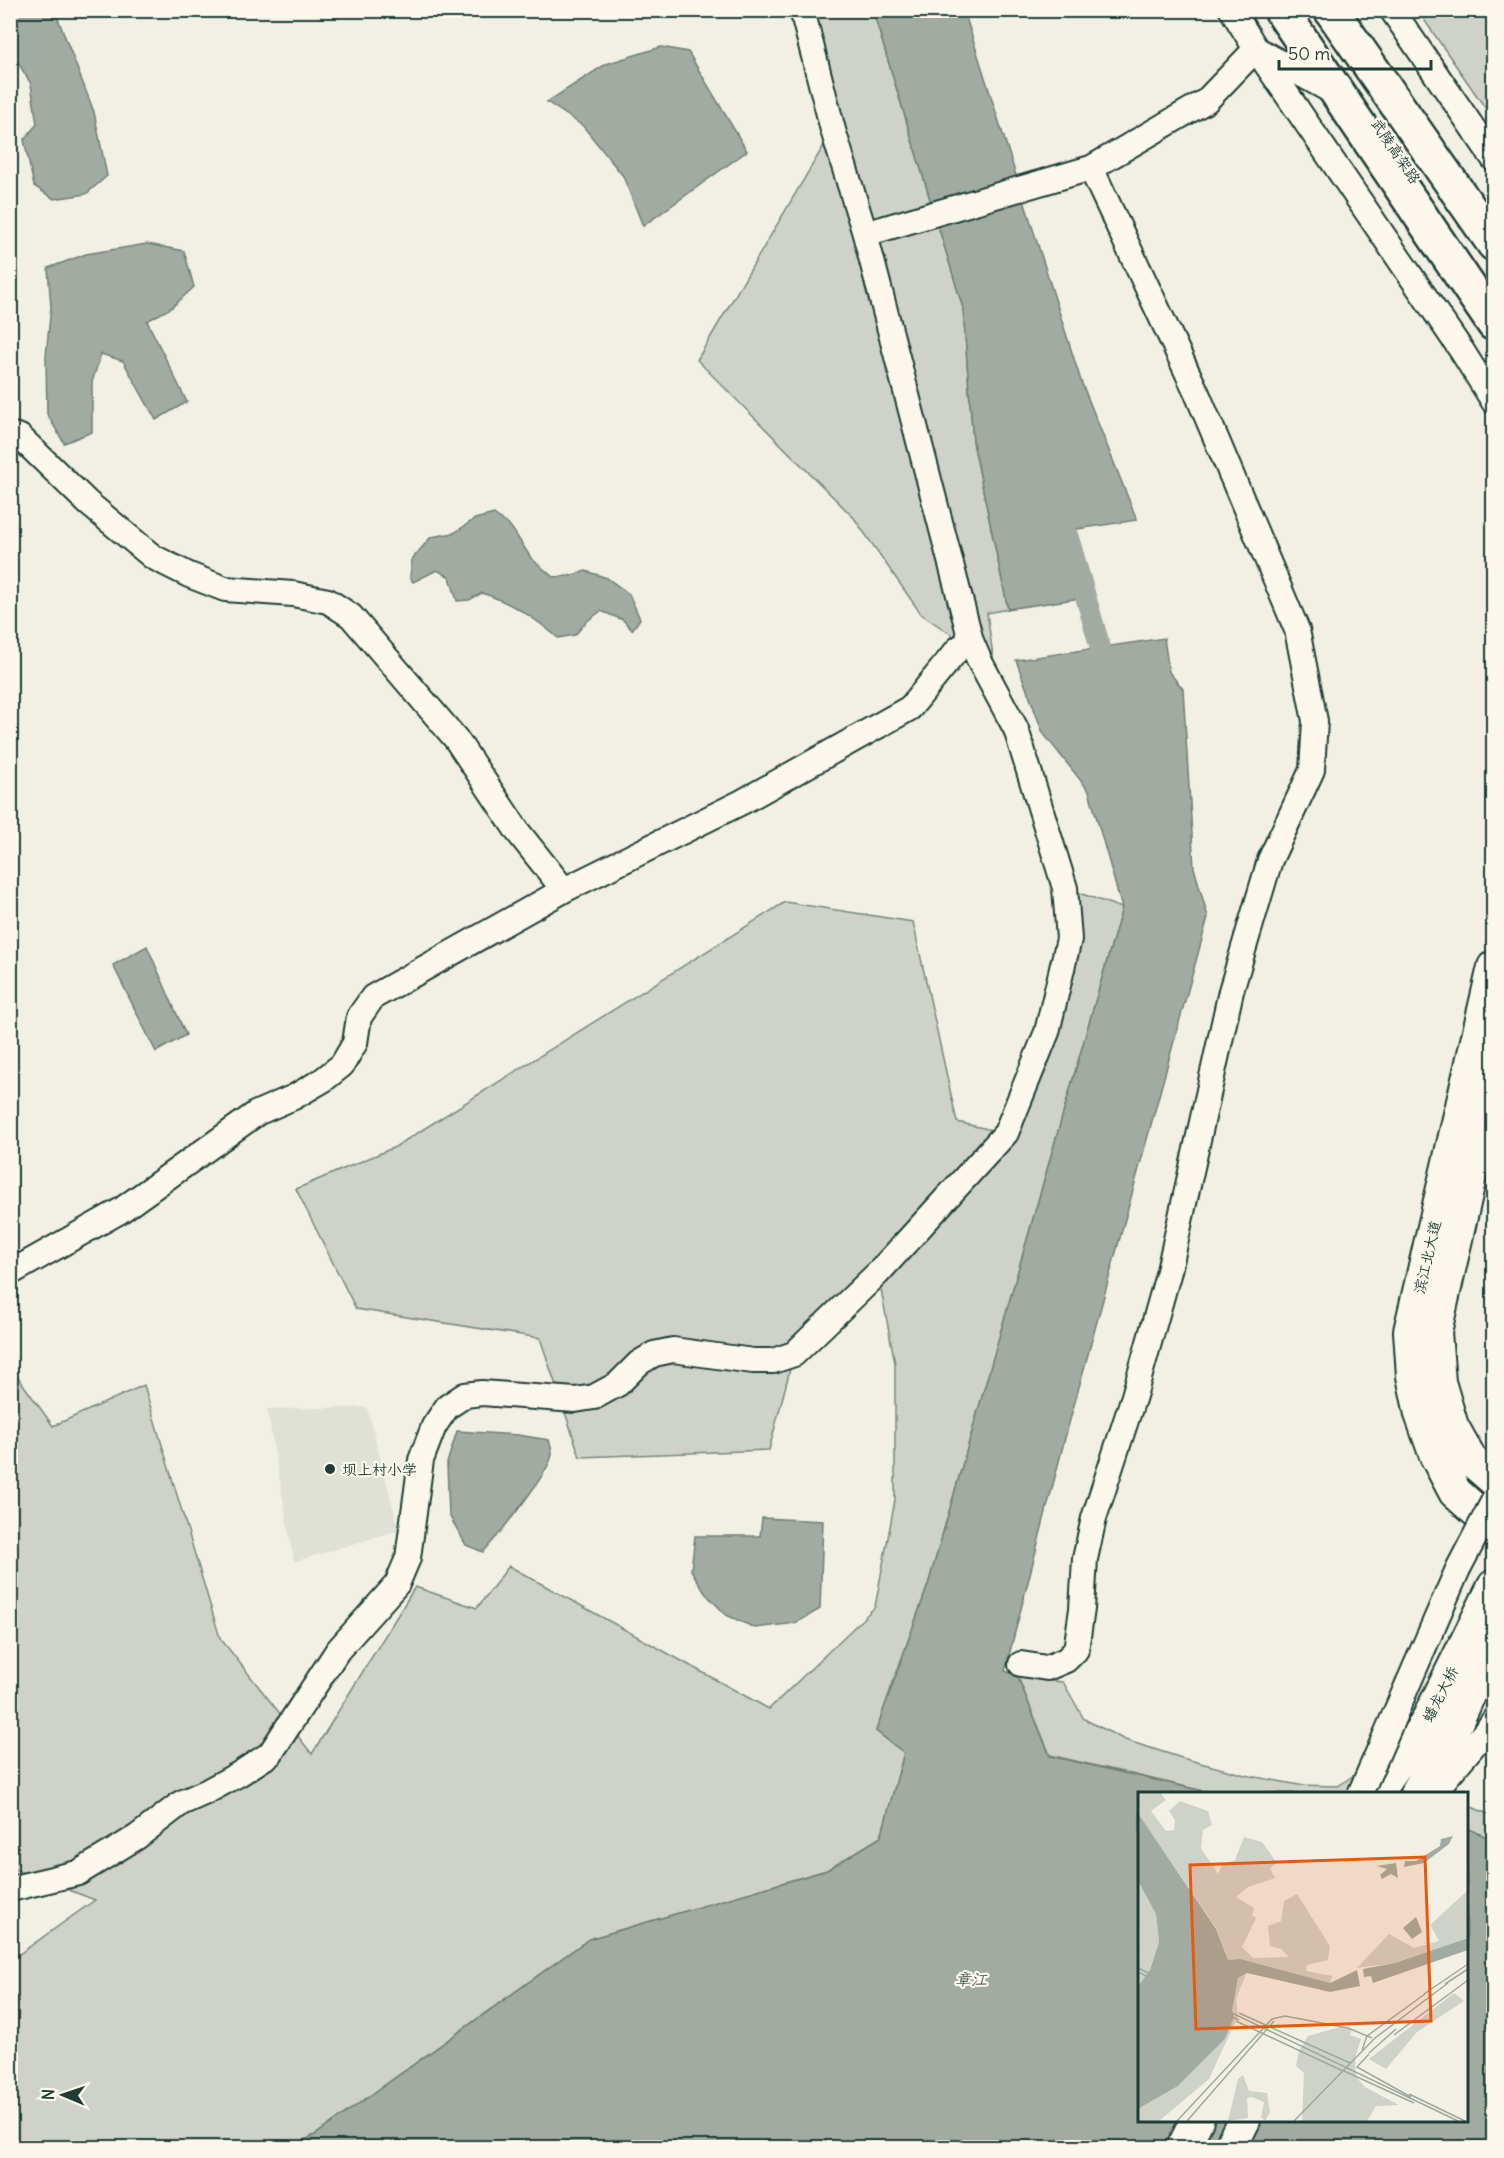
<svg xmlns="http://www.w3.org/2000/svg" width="1504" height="2158" font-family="Delius,'LXGW WenKai TC',sans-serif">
  <rect width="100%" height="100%" fill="#f2f0e5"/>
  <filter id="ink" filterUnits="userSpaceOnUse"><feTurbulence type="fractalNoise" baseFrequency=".0167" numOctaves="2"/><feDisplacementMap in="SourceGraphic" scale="12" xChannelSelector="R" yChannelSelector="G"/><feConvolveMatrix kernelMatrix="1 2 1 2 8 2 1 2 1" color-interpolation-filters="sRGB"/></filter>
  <g filter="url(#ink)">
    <path fill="#e0e1d6" d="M367,1407L399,1530L294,1562L267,1409Z"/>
    <path fill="#cfd2c8" stroke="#77887e" stroke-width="1.5" d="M802,11H873L963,308L973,442L1008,609L987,613L994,663L921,614L854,518L697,360L833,130Z
      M1418,11H1493V119Z
      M1065,888L1122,908L928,1585L876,1731L904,1753L881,1837L827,1870L589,1939L315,2135L290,2147H11V1960L95,1900L11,1868L10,1366L53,1426L144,1385L220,1638L312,1754L415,1587L477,1608L509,1566L769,1709L875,1607L895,1500V1363L878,1274L794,1354L769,1450L580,1457L540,1338L356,1309L296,1189L395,1147L785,902L913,922L957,1122L1005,1133L1047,1032Z
      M1017,1675L1033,1679L1063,1682L1084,1719L1125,1740L1182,1758L1245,1775L1299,1785L1338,1786L1360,1771L1395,1768L1417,1771L1444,1793H1212L1050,1755Z
      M1467,1805L1493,1816V1840L1467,1828Z"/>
    <path fill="#a2aba1" stroke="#6e7f75" stroke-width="1.5" d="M11,10L55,11L94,112L107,176L86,194L54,199L34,186L24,140L37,124L31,84L11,51Z
      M873,11H964L1081,381L1137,520L1071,530L1081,598L1008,609L973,442L963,308Z
      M661,47L688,52L747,151L643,226L623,176L583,126L547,102L606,64Z
      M147,244L184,251L194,287L171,308L147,321L187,402L156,420L123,361L101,354L92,382V432L64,443L47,414L46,356L51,307L48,268L86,254Z
      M494,514L511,527L531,558L553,577L569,576L586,571L607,578L629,594L640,619L632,630L623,620L601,611L586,622L575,635L558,638C534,617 512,603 482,593L469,600L457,601L450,577L437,570L413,582L410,577L412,559L431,537L454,533L475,519Z
      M1164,638L1169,672L1183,689L1194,868L1208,917L1065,1438L1005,1671L1017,1675L1050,1756L1212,1793L1140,1794V2120H1466L1467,1828L1493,1840V2147L290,2148L315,2135L589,1939L827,1870L881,1837L904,1753L876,1731L928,1585L1122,908L1089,791L1043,733L1016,660Z
      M147,946L186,1035L156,1052L113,965Z
      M457,1431L518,1435L549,1440C550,1444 552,1450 552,1454C551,1471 497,1537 483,1552L466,1545L449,1515L447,1463Z
      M762,1518L823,1521L820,1609L796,1623L755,1628L726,1615L705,1593L691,1570L695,1536H760Z"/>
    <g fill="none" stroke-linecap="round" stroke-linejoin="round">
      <path stroke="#a2aba1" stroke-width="21" d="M1068,536L1108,674"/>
      <defs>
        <path id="minor" d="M1232,10L1256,49L1335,93
          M1392,10L1494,159
          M865,234L1091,168L1206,101L1256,49L1462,351L1494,402
          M10,434L20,437L88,503L153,557L189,575L225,589L293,594L328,601L351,616L456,739L518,832L564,890
          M10,1273L120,1211L257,1113L294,1097L323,1080L342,1065L355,1043L359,1017L373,997L564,890L742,802L910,708L958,649L971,641L865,234L833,130L802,10
          M1021,1664L1047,1668L1066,1660L1076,1650L1082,1609L1085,1559L1094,1518L1134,1396L1169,1271L1231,991L1270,860L1312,770L1315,721L1297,630L1196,391L1091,168
          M1432,1794L1490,1726L1494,1720
          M10,1889L78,1873L137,1837L181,1803L206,1792L239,1774L270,1754L338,1650L397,1584L408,1558L421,1460L434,1426L447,1407L465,1395L482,1393L575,1400L594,1397L618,1384L639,1363L654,1354L673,1350L753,1361H773L794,1354L878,1273L1006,1133L1047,1032L1069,939L1065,888L1016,729L980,662L971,641"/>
        <path id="major" d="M1494,967L1410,1331L1413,1376L1421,1414L1436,1456L1455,1492L1494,1527
          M1494,1070L1435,1332L1439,1382L1452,1426L1471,1460L1494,1480
          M1375,1794L1425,1725L1494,1586
          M1416,1794L1450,1736L1494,1640
          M1183,2148L1197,2120
          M1230,2148L1244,2120"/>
        <path id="highway" d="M1281,10L1494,324
          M1331,10L1494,244"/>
      </defs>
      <use href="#minor" stroke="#1f3d34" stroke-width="28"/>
      <use href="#major" stroke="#1f3d34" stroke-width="36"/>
      <use href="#highway" stroke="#1f3d34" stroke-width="38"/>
      <use href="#minor" stroke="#fbf7ec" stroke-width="24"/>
      <use href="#major" stroke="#fbf7ec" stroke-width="32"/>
      <use href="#highway" stroke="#fbf7ec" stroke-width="33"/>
      <defs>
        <path id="minor-bridge" d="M1360,1794L1458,1569L1494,1500"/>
      </defs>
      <use href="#minor-bridge" stroke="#1f3d34" stroke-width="28" stroke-linecap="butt"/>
      <use href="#minor-bridge" stroke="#fbf7ec" stroke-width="24"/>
    </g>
  </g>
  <circle fill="#1f3d34" stroke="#fbf7ec" stroke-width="2" cx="330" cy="1469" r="6"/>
  <g text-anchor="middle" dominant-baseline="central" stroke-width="4.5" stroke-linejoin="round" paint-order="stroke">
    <g font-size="15" fill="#1f3d34" stroke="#fbf7ec">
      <text transform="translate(1396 151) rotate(56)">武陵高架路</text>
      <text transform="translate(1427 1257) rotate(-77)">滨江北大道</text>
      <text transform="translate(1440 1694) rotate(-63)">蟠龙大桥</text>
    </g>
    <g font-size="15" fill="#1f3d34" stroke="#fbf7ec" text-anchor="start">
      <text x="342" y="1469">坝上村小学</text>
    </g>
    <g font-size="16" font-style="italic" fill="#465e55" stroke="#fbf7ec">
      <text x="971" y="1979">章江</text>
    </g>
  </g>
  <g transform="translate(1138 1792)">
    <rect width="330" height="330" fill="#f2f0e5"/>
    <path d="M0,1H23L28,8L13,19L28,39L36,38L37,28L31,19L42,9L70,19L74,33L65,38L63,56L80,82L84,72L97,68L106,45L124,50L139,71L132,76L137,86L110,95L98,105L116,116L114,123L118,126L104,155L115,166L151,165L143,157L132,154L130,134L143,129L146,109L159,102L192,154L190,168L169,173L168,179L194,184L192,191L90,168L78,136L0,21ZM0,89L18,122L21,150L12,178L0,194ZM330,98V146L257,171L219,176L251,142L276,156L301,149L292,133ZM108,182L98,207L100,224L71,287L21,329H0V317L40,294L87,247L96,225L93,218L100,186ZM316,201L326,209L279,240L248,277L231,267ZM202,235L214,237L212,243L223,247L217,266L218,285L227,295L261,313L238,314L229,329H164L166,281L158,274L161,259L170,244ZM105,283L111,299L129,301L132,320L127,329L123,325L126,310L114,305L109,306L110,326L90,329L100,287Z" fill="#cfd2c8"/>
    <path d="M0,21L78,137L90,168L102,167L192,191L219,178L222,194L192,200L109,181L100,186L94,218L96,225L87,247L40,294L0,317V194L12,178L21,150L18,122L0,89ZM315,44L311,52L286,71L266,75L267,69H278L302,54L303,47ZM258,71L260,86L253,82L244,87L242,83L249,77L239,74ZM278,125L284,140L274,147L265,136ZM330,146V158L235,191L233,184L226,185L225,177L257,171Z" fill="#a2aba1"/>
    <path fill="none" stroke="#9ea89e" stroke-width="1.5" d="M0,176L320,329M0,180L101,228M307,192L330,177M286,202L330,172M101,221L212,271M98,229L205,279M256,243L330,188M224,258L229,244L287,202M231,261L258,237M231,262L219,275L273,305M206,279L276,311M271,302L327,329M39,329L134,227L147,224L210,236L234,246M49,329L136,229M156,329L237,246L310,191"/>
    <path fill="#e8590c" fill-opacity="0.15" stroke="#e8590c" stroke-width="3" d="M287,65L293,229L58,237L52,73Z"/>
    <rect width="330" height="330" fill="none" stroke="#1f3d34" stroke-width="3"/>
  </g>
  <rect width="1504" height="2158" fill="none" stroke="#fbf7ec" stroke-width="36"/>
  <rect x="18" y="18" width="1468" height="2122" fill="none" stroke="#1f3d34" stroke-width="2" filter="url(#ink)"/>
  <g transform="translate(63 2095) rotate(272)" stroke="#fbf7ec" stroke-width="4.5" paint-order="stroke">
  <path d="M0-4.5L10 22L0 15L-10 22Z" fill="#1f3d34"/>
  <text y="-9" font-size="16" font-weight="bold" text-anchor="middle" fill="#1f3d34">N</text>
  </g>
  <path d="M1279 60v9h152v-9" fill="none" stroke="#1f3d34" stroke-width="3"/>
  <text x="1288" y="60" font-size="18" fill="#1f3d34" stroke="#fbf7ec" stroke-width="4.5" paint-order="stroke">50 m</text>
</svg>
